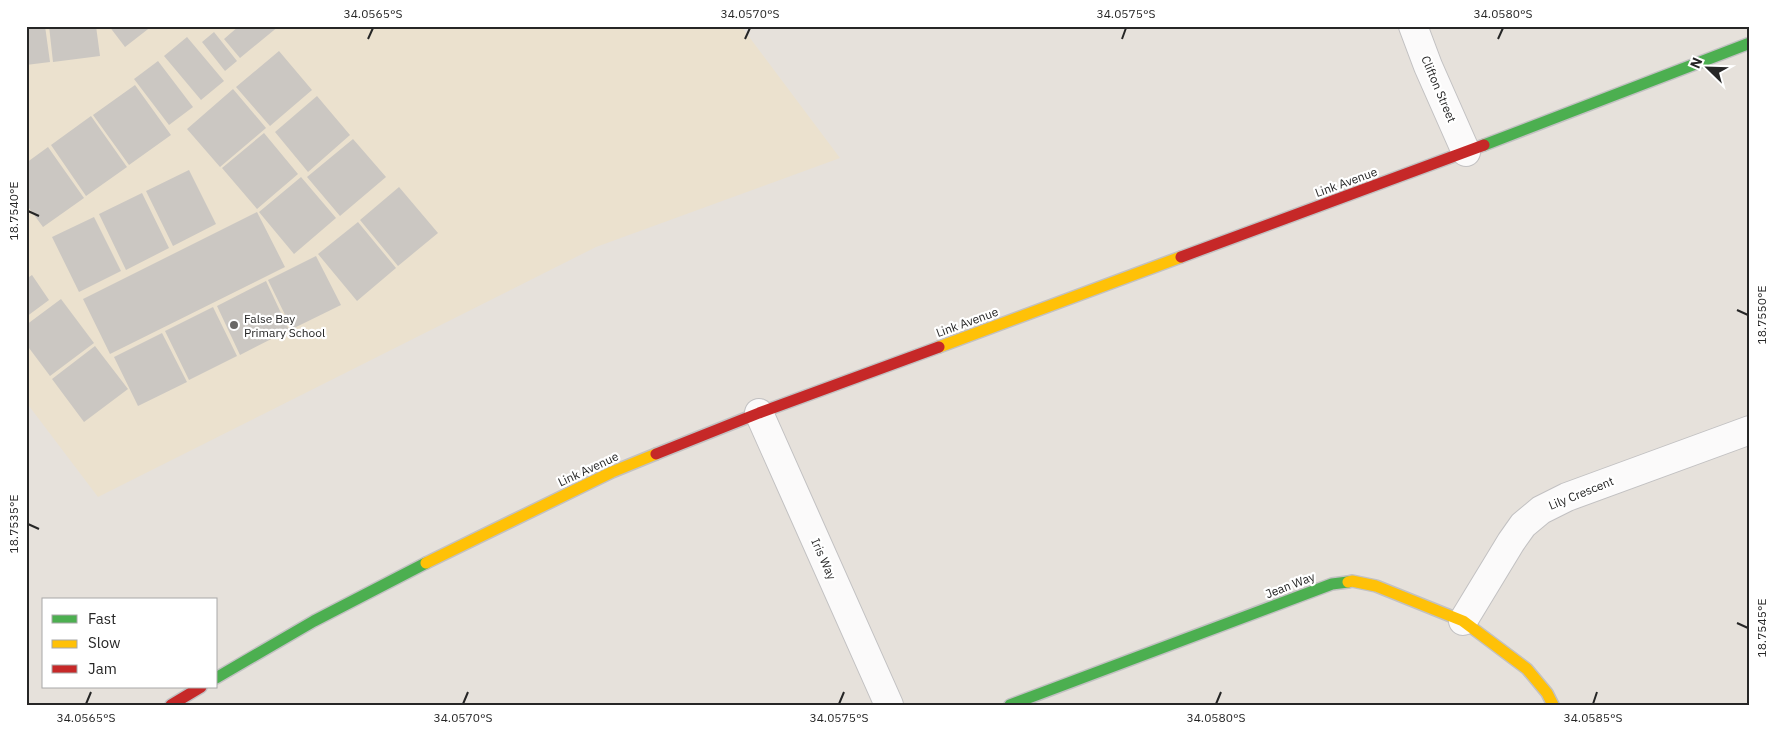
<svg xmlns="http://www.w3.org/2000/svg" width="1776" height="731" font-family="'IBM Plex Sans',sans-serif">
  <rect width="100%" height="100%" fill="#e6e1db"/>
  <path fill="#ebe1ce" d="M26,26H741L840,158L596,247L98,497L26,402Z"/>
  <path fill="#cbc7c2" d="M26,26H45L50,62L26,65Z
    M49,26H96L100,56L53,62Z
    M109,26H152L125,47Z
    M239,26H279L240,58L224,39Z
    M214,32L237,61L225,71L202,42Z
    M187,37L224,81L201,100L164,56Z
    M279,51L312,90L270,126L236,87Z
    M158,61L193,107L169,125L134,79Z
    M135,85L171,135L129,165L93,115Z
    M233,89L266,128L220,167L187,129Z
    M317,96L350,135L308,172L275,132Z
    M91,116L127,167L86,196L51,145Z
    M264,133L298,174L257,209L222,168Z
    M353,139L386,177L340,216L307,177Z
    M48,147L84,198L43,227L26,204V163Z
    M189,170L216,224L173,246L146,191Z
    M301,177L336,218L294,254L259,212Z
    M399,187L438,233L398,266L360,220Z
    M142,193L169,248L126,270L99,214Z
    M257,212L285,267L110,354L83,299Z
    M94,217L121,271L79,292L52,237Z
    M358,222L396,268L357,301L318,254Z
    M316,256L341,305L292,329L268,280Z
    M32,275L49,300L26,317V279Z
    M266,281L289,330L240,355L217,306Z
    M61,299L94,343L50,376L26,344V325Z
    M213,307L237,356L189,380L165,331Z
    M162,333L187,382L138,406L114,357Z
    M95,346L128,389L84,422L52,379Z"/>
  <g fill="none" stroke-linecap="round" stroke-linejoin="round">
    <defs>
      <path id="street" d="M1413,26L1428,66L1466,152
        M759,413L889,705
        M1463,621L1511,542L1523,525L1541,510L1567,497L1750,430"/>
      <path id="fast" d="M1484,145L1750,43
        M216,678L314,621L426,563
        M1010,705L1332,584L1348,582"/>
      <path id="slow" d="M939,347L1181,257
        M426,563L612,472L656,454
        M1348,582L1352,581L1376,586L1463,621L1527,669L1547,693L1553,705"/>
      <path id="jam" d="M1181,257L1484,145
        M656,454L759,413L939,347
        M171,705L201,687"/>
    </defs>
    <use href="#street" stroke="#c2c1c2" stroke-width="30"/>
    <use href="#fast" stroke="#c2c1c2" stroke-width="14"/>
    <use href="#slow" stroke="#c2c1c2" stroke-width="14"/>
    <use href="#jam" stroke="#c2c1c2" stroke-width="14"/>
    <use href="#street" stroke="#fbfafa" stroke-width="28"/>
    <use href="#fast" stroke="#4caf50" stroke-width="11"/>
    <use href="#slow" stroke="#ffc107" stroke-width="11"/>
    <use href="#jam" stroke="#c62828" stroke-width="11"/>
  </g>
  <path fill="none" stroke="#262626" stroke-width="2" d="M368,39L373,28M745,39L750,28M1122,39L1126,28M1498,39L1503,28M28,211L39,216M1737,310L1748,315M28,524L39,529M1737,623L1748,628M86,704L91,692M463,704L468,692M839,704L844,692M1216,704L1221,692M1593,704L1597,692"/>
  <circle fill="#696765" stroke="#fff" stroke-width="2" cx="234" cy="325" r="5"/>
  <g text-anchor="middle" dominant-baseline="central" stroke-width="4.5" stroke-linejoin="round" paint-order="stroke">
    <g font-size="12" fill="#262626" stroke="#fff">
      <text transform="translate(1439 89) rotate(67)">Clifton Street</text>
      <text transform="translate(1346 182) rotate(-20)">Link Avenue</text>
      <text transform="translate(967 322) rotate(-20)">Link Avenue</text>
      <text transform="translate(588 469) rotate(-25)">Link Avenue</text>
      <text transform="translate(1581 493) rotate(-22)">Lily Crescent</text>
      <text transform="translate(824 559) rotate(66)">Iris Way</text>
      <text transform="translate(1290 585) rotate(-21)">Jean Way</text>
    </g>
    <g font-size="12" fill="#262626" stroke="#fff" text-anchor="start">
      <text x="244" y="318">False Bay<tspan x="244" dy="14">Primary School</tspan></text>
    </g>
  </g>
  <rect width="1776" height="731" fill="none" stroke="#ffffff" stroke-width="55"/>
  <rect x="42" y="598" width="175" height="90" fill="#ffffff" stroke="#a8a8a8"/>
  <rect x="52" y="615" width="25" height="8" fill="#4caf50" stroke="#a8a8a8"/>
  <text x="88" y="624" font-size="15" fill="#262626">Fast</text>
  <rect x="52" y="640" width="25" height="8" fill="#ffc107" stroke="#a8a8a8"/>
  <text x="88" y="648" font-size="15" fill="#262626">Slow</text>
  <rect x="52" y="665" width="25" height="8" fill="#c62828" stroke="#a8a8a8"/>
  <text x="88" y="674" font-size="15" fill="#262626">Jam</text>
  <g transform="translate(1708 68) rotate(293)" stroke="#ffffff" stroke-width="4" paint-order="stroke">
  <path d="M0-4L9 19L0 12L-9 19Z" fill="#262626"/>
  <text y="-8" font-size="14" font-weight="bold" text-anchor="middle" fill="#262626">N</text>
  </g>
  <rect x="28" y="28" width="1720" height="676" fill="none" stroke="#262626" stroke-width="2"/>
  <g font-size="12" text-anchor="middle" fill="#262626">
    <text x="373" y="18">34.0565°S</text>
    <text x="750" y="18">34.0570°S</text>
    <text x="1126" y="18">34.0575°S</text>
    <text x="1503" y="18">34.0580°S</text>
    <text transform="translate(14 211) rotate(-90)" y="4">18.7540°E</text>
    <text transform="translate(1762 315) rotate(-90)" y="4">18.7550°E</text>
    <text transform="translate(14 524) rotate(-90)" y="4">18.7535°E</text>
    <text transform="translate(1762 628) rotate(-90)" y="4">18.7545°E</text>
    <text x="86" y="722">34.0565°S</text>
    <text x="463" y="722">34.0570°S</text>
    <text x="839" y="722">34.0575°S</text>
    <text x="1216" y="722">34.0580°S</text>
    <text x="1593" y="722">34.0585°S</text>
  </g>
</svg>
